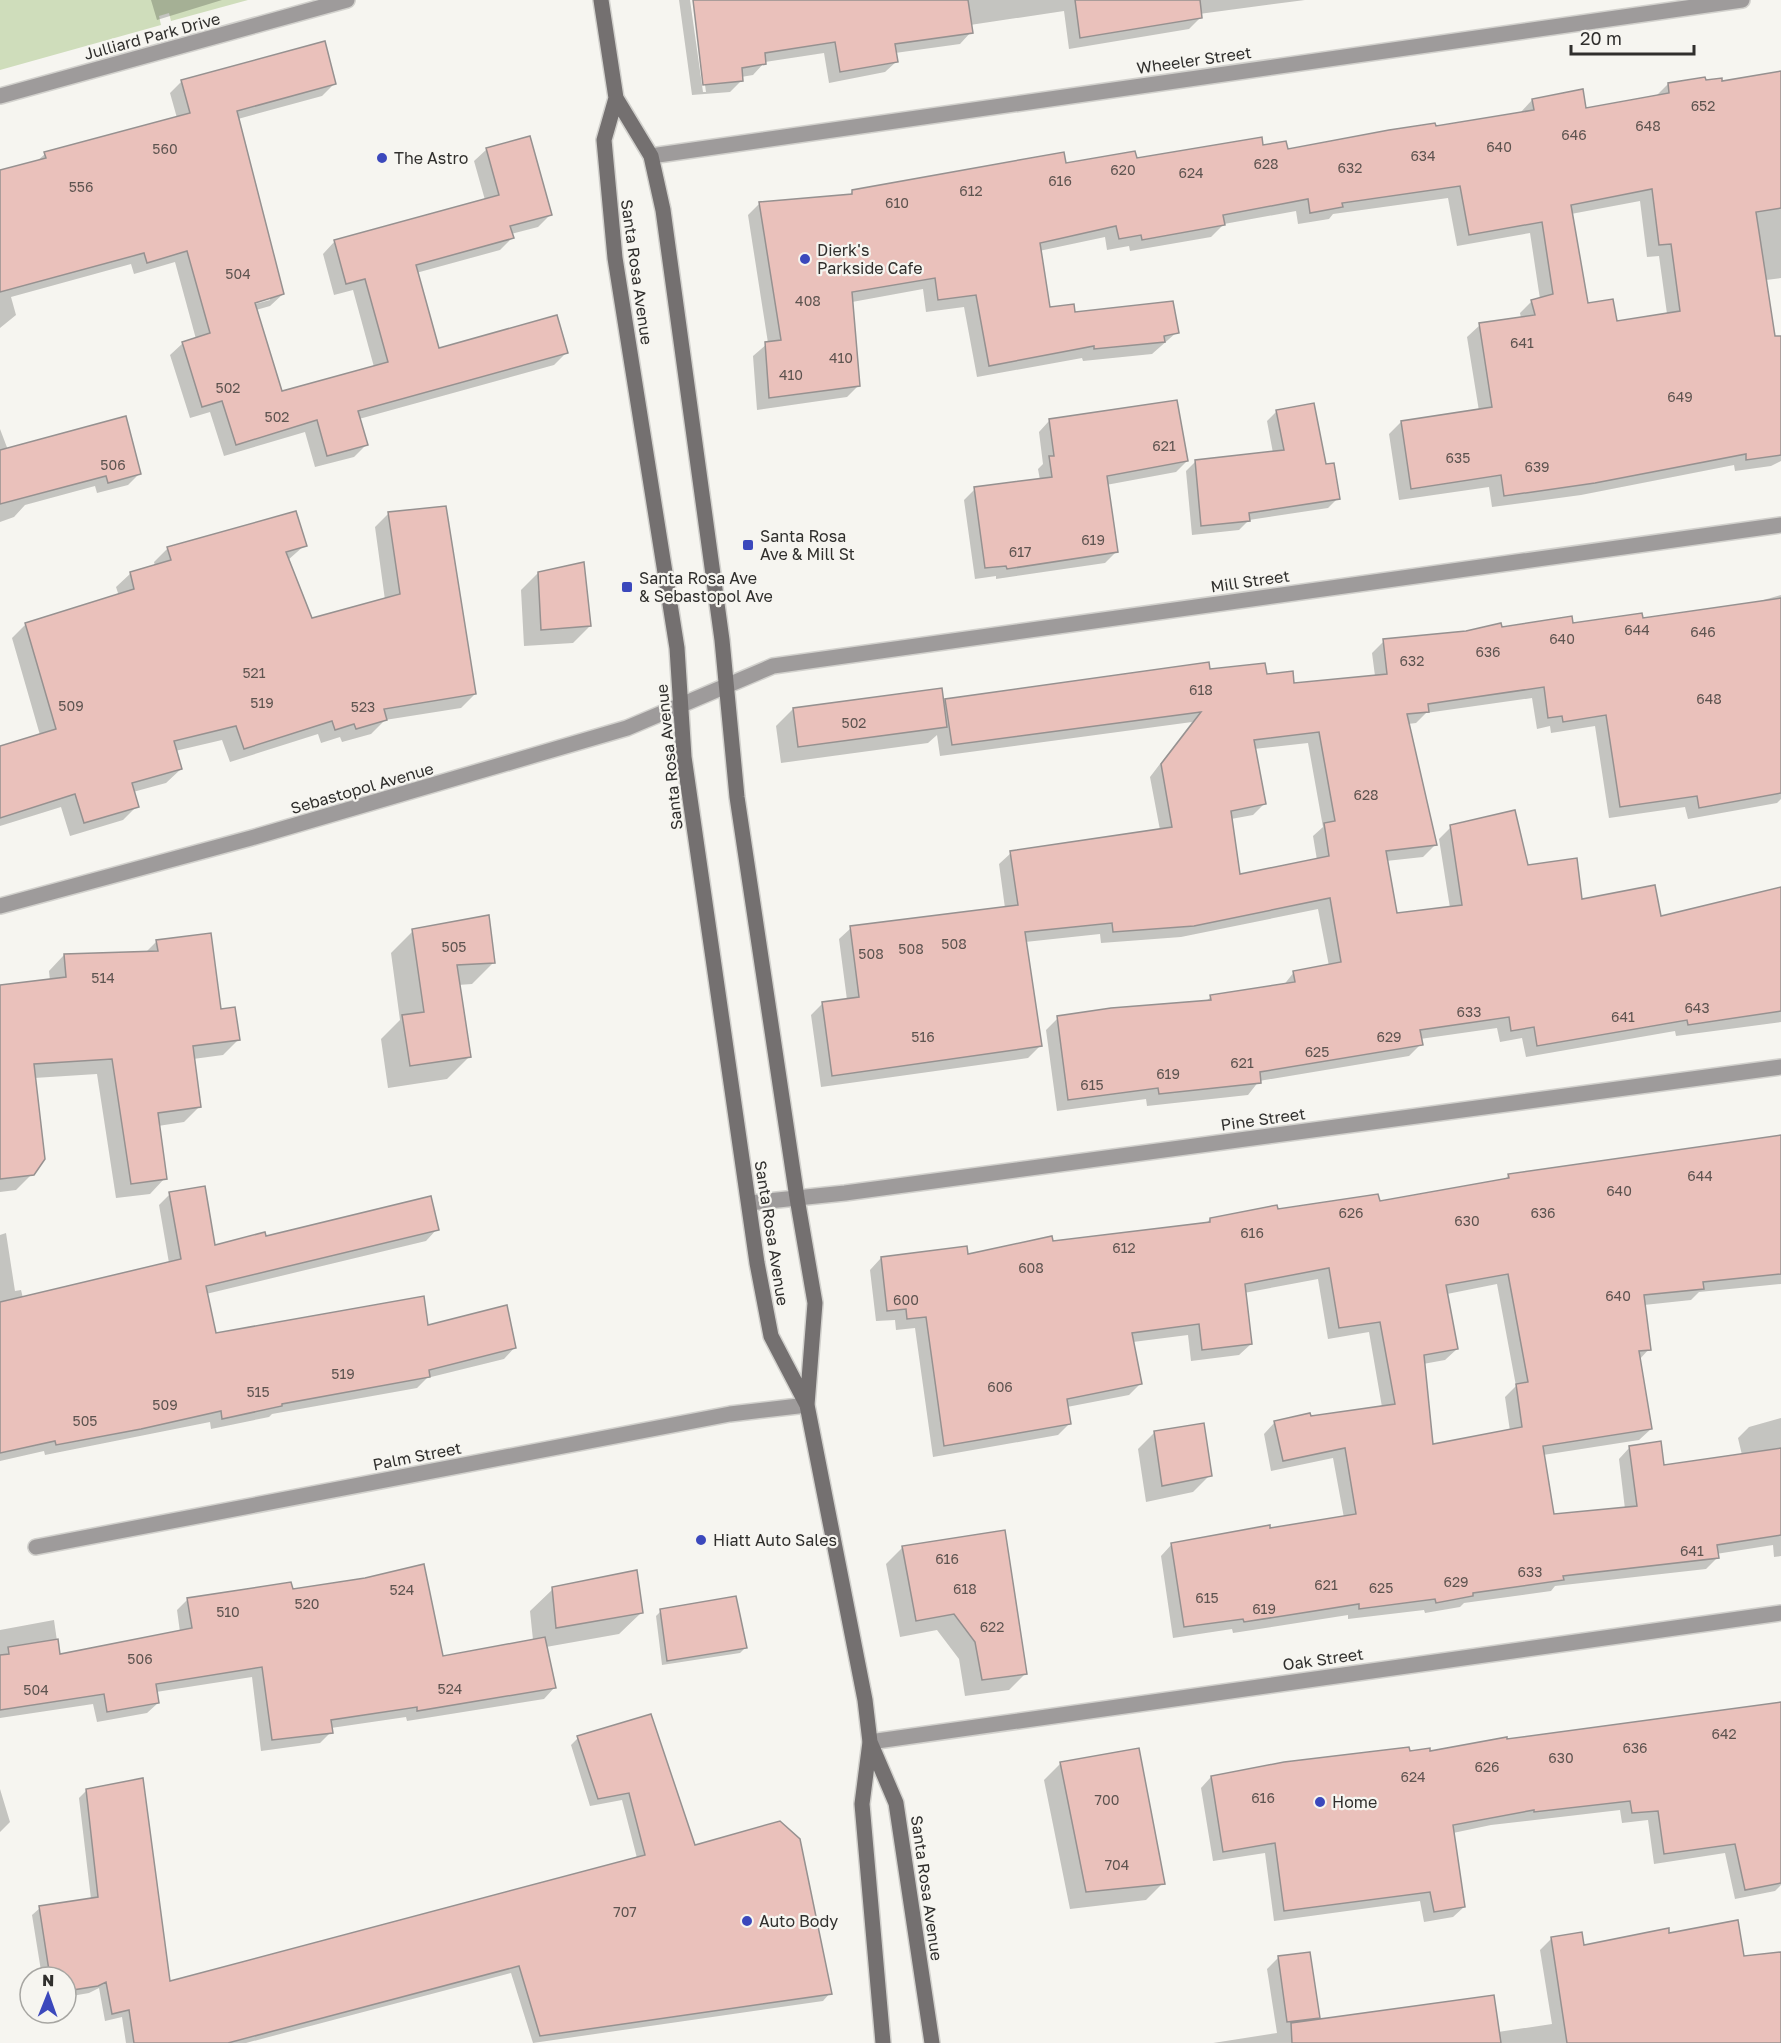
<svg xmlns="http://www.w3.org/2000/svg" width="1781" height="2043" font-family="'Golos Text',sans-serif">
  <rect width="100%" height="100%" fill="#f6f5f0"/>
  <path fill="#cfddbb" d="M0,0H248L171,21L169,13L159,16L161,25L0,70Z"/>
  <path fill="#0003" fill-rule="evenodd" d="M151,0H222L157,20Z
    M679,0H690L703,92H706L693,0H1305L1199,14L1200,18L1189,29L1069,49L1064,11L970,25L971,32L960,44L895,53L897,61L885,72L829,83L824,53L765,62L753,75L741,77L742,80L730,92L692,95Z
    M1781,73V278L1766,280L1774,338L1781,337V461L1771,466L1735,471L1734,465L1581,495L1492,507L1489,487L1399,500L1389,434L1401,422L1479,411L1467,337L1480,325L1521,318L1520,313L1532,301L1540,299L1530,233L1457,246L1448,198L1333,214L1329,219L1298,224L1296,211L1224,224L1211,237L1130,251L1129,246L1107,250L1105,237L1039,251L1048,309L1177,332L1152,354L1083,361L1082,358L977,377L964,307L926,312L923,289L852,302L859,385L847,397L757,410L753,356L768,343L748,215L760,203L848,196L852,192L1065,165L1262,147L1286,151L1520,113L1532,100L1585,110L1656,96L1668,84L1721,83ZM1640,201L1647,257L1659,256L1667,314L1615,322L1586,305L1571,214Z
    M182,81L335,83L322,96L238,119L283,294L270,306L256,310L281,393L374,367L353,290L334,295L323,254L335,241L485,200L474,161L487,149L550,215L538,227L511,234L512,238L500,250L416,273L438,350L566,353L554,365L359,419L366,445L354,457L315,467L305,432L224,456L210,412L190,418L170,355L183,343L196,339L175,262L134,274L131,264L11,297L16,315L0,328V171L36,162L45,154L177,118L170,93ZM270,297V300L248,306L247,303Z
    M1277,411L1324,466L1338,498L1328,508L1249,520L1239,530L1192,535L1186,471L1196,461L1273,453L1267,421Z
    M1049,421L1187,461L1176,472L1106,485L1116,552L1105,563L996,579V576L975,579L964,500L975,489L1040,480L1038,469L1043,464L1039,432Z
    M0,429L8,450L140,473L128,485L97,493L95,486L25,505L14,517L0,522Z
    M389,513L475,694L461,708L385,720L371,734L342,742L340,737L321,743L318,734L230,762L222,740L175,751L181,769L166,783L133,792L137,806L123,820L70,836L61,807L0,826V748L40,735L12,638L26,624L119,596L116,587L131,573L155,566L154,562L168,548L305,545L288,560L311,620L385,600L375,527Z
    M538,573L590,626L573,643L524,646L521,590Z
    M1781,595V799L1777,803L1688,819L1685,807L1609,818L1595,726L1551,733L1550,726L1537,729L1532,698L1426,713L1416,723L1408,724L1435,845L1423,857L1386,861L1396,915L1450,908L1439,839L1451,827L1527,866L1580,900L1659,918L1781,891V1022L1676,1036L1675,1031L1526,1057L1522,1038L1500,1042L1497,1028L1420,1039L1421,1044L1409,1056L1259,1081L1248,1095L1147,1106L1146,1099L1057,1111L1046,1030L1058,1018L1205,1002L1211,997L1283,986L1294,972L1329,966L1318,909L1181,937L1101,943L1100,934L1025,942L1040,1046L1028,1058L821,1087L811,1015L823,1003L847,1000L839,939L851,928L1005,908L999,864L1011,853L1160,830L1150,777L1192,722L940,756L937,735L928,743L781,763L776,726L793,709L942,703L945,701L1209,671L1266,676L1293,685L1375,676L1372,653L1384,641L1642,619L1753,603ZM1308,743L1323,827L1313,836L1317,860L1239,876L1231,819L1253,815L1265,803L1254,749Z
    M413,931L494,962L472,984L458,985L469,1057L447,1079L388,1088L381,1039L400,1020L391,953Z
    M157,941L220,1011L238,1040L223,1055L193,1059L199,1107L184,1122L158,1126L165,1178L150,1194L116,1198L97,1074L34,1078L32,1174L16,1190L0,1192V987L50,981L49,971L64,955L146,952Z
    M1781,1136V1284L1699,1292L1691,1300L1644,1305L1649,1349L1639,1360L1651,1429L1639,1440L1543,1455L1552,1516L1625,1509L1619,1459L1630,1447L1662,1467L1742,1455L1738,1438L1749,1427L1781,1418V1556L1774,1557L1773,1545L1716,1554L1717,1558L1706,1569L1555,1586L1551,1591L1464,1603L1460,1607L1425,1613L1424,1610L1348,1619V1615L1233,1633L1232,1629L1173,1638L1161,1556L1172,1544L1344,1518L1333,1458L1271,1471L1264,1434L1275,1422L1382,1407L1369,1332L1328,1339L1318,1279L1244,1293L1251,1344L1239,1355L1191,1361L1188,1335L1133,1342L1141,1383L1129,1395L1067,1407L1069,1424L1058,1435L933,1457L915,1328L896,1330L895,1320L876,1321L870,1270L881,1258L966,1256L1205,1225L1210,1219L1378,1203L1504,1180L1509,1175ZM1497,1284L1516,1386L1505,1397L1510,1431L1432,1446L1423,1364L1445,1360L1457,1349L1447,1294Z
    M170,1194L213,1247L265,1238L437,1229L426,1241L206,1294L214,1335L427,1326L515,1347L504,1359L427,1378L417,1388L272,1414L269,1417L211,1429L210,1422L45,1455L44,1451L0,1461V1235L6,1233L15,1291L21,1290L23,1298L169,1263L159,1205Z
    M1155,1432L1210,1475L1193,1492L1146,1502L1138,1449Z
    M903,1547L1026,1673L1009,1690L965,1696L959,1659L937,1630L900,1637L886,1564Z
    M553,1589L642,1612L619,1634L546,1647L554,1688L544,1699L407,1721L406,1717L331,1728V1732L320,1743L261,1751L252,1677L156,1692L158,1703L147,1713L97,1722L93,1704L0,1718V1630L54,1620L59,1655L180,1632L177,1610L188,1599L292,1591L442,1657L533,1640L530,1611Z
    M661,1611L745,1648L740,1653L662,1665L656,1616Z
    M1781,1702V1885L1775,1891L1735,1899L1725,1853L1654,1864L1648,1820L1622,1823L1620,1810L1491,1825L1453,1833L1464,1907L1453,1917L1424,1922L1420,1901L1274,1921L1265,1853L1213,1861L1201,1788L1211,1777L1408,1752L1429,1753Z
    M578,1738L694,1847L830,1993L823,2001L533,2043L511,1973L246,2043H126L122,2017L105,2021L99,1988L89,1993L66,1997V1977H42L32,1915L40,1908L91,1899L79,1798L87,1790L169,1983L637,1858L622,1800L590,1806L571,1745Z
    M1061,1763L1163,1883L1146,1900L1070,1909L1044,1780Z
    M0,1789L10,1822L0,1832Z
    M1580,1934L1582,1947L1668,1934L1743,1958L1781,1953V2043H1213L1277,2033L1267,1969L1278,1958L1309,1953L1318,2020L1498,2032L1552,2024L1540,1950L1551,1939Z"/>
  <path fill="#eac1bb" stroke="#969190" stroke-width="1.5" fill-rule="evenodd" d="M693,0H968L973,33L895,44L898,62L840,72L835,42L765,53L766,64L742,68L743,81L703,85Z
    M1075,0H1200L1202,18L1080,38Z
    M325,41L336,84L237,111L284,294L255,303L282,391L388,362L365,279L346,284L334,240L499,195L486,148L530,136L552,215L510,226L514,238L416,265L439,348L557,315L568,353L358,411L368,445L327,456L317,420L236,445L222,401L202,407L182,342L210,333L187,251L147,263L144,253L0,292V170L46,158L44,152L190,113L181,80Z
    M1781,71V208L1756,212L1775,336H1781V455L1746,460V454L1595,483L1504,496L1501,475L1411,489L1401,421L1492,407L1479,323L1535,315L1531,300L1553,294L1542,222L1469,235L1460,186L1342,203L1343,207L1310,213L1308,199L1223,215L1225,225L1142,240L1141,235L1119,239L1116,226L1040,243L1050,307L1074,304L1075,312L1173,301L1179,333L1164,336L1165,342L1094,349V346L989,366L976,295L938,300L935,278L852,292L860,386L769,398L765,342L781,340L759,202L852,194V190L1064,152L1066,163L1135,151L1137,158L1262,137L1263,145L1286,141L1288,149L1389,130L1435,123L1436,126L1534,110L1532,99L1583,89L1586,108L1669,93L1668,83L1705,77L1706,80L1722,78V81ZM1652,189L1659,245L1671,244L1680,311L1617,321L1613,299L1588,303L1571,205Z
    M1177,400L1188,461L1107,476L1118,552L1007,569L1006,566L985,568L974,487L1052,477L1049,456H1054L1049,419Z
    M1314,403L1326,464L1334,463L1340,499L1249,513L1250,521L1201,526L1195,460L1284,450L1276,410Z
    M126,416L141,474L108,483L106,476L0,504V450Z
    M446,506L476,694L384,709L387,720L356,729L354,724L335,730L332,721L244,749L236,726L174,741L182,769L132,783L139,807L84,823L75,794L0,818V746L56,729L25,623L134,589L130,572L171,560L167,547L296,511L307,546L286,552L312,618L400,594L388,512Z
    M584,562L591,626L541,630L538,572Z
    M1781,598V793L1699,808L1697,796L1620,807L1606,715L1563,722L1562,716L1548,718L1544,687L1448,701L1428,704L1429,712L1407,714L1437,845L1386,851L1397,913L1462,905L1450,825L1515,810L1528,865L1577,858L1582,899L1655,885L1661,916L1781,887V1011L1688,1025L1687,1020L1537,1046L1534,1027L1511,1031L1509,1017L1420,1030L1423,1045L1260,1072L1261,1083L1159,1094L1158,1088L1068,1100L1057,1016L1111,1008L1211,1000L1210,995L1295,982L1293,971L1341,962L1330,898L1194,926L1113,932L1112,923L1025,932L1042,1046L832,1076L822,1002L859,997L850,926L1018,905L1010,851L1172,827L1161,764L1201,712L952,745L945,699L1209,662L1210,669L1265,663L1267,674L1293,671L1294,683L1387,674L1383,639L1466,631L1501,623L1502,627L1572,616L1573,623L1642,613L1643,618ZM1319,732L1335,821L1324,823L1329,856L1240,874L1231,811L1266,804L1254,740Z
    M942,688L947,727L798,747L793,708Z
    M489,915L495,963L457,965L471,1057L410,1066L402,1015L424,1012L412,929Z
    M211,933L221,1009L235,1007L240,1040L193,1046L201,1107L158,1113L167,1179L131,1184L112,1059L34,1064L45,1159L34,1175L0,1179V985L66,977L64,954L158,951L156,940Z
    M1781,1135V1274L1703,1282L1704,1289L1644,1295L1651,1350L1639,1351L1652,1429L1543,1446L1554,1514L1637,1506L1629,1446L1661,1441L1664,1465L1781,1448V1535L1717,1545L1719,1558L1563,1576L1564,1580L1473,1593V1596L1436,1603L1435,1599L1359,1609V1604L1244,1622L1243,1619L1184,1627L1171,1543L1270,1525V1528L1356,1514L1345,1448L1283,1461L1274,1421L1310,1413L1311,1416L1395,1404L1380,1322L1339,1328L1329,1268L1245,1284L1252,1344L1202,1350L1199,1324L1132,1333L1142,1384L1067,1399L1071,1424L944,1446L926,1317L907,1319L906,1309L887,1311L881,1257L967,1246L968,1254L1052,1236L1053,1241L1210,1222V1218L1277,1205L1278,1209L1378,1194L1380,1201L1509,1178L1508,1174ZM1508,1274L1528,1382L1516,1384L1522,1427L1433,1444L1424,1355L1458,1349L1446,1285Z
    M205,1186L215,1245L265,1232L266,1236L431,1196L439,1230L206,1286L216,1333L424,1296L428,1325L507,1305L516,1348L429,1370L430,1377L282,1404V1406L222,1419L221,1411L141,1429L56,1445L55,1441L0,1453V1302L181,1259L169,1192Z
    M1204,1423L1212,1476L1162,1486L1154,1431Z
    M1005,1530L1027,1674L982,1680L975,1642L954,1614L916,1621L902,1546Z
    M424,1564L443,1656L545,1637L556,1688L417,1711V1707L331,1720L333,1733L272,1740L262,1667L156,1684L159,1703L107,1712L104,1694L0,1710V1655L9,1654L8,1647L58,1639L60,1654L192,1628L187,1598L291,1582L293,1589L365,1578Z
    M637,1570L643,1613L556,1628L552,1587Z
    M736,1596L747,1648L667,1661L660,1609Z
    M1781,1702V1883L1745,1890L1735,1844L1664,1854L1658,1811L1632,1813L1630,1801L1534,1812V1810L1453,1825L1465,1907L1434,1912L1430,1892L1284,1911L1275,1843L1223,1852L1211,1776L1284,1762L1409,1747L1410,1751L1430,1748V1751L1507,1737V1739Z
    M651,1714L695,1845L780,1821L800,1839L832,1994L540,2036L519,1966L228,2043H134L129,2010L112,2014L106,1982L98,1986L66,1991V1977H50L39,1906L98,1897L86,1789L143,1778L170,1981L645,1855L629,1793L598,1799L577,1736Z
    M1139,1748L1165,1884L1086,1892L1060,1762Z
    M1738,1920L1744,1956L1781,1952V2043H1567L1551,1937L1582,1932L1584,1945L1669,1928V1933Z
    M1310,1952L1320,2018L1287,2022L1278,1956Z
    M1494,1995L1501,2043H1292L1291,2023Z"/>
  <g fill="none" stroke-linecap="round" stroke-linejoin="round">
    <defs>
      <path id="street" d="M0,96L347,0
        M651,156L1742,0
        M0,906L251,838L627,728L773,666L1781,525
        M749,1203L845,1193L1781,1067
        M36,1547L730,1414L807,1405
        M870,1742L1781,1613"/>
      <path id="secondary" d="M601,0L616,98L651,156L663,210L722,640L737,797L797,1198L815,1303L807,1405L865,1700L870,1742L862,1804L883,2043
        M616,98L604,140L615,258L677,648L684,757L757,1263L771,1336L807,1405
        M870,1742L896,1803L932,2043"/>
    </defs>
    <use href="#street" stroke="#d2d1cd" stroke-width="18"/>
    <use href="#secondary" stroke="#d2d1cd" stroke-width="18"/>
    <use href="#street" stroke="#9e9b9b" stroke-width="15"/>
    <use href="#secondary" stroke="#747070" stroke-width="15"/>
  </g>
  <g fill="#3b48bc" stroke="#f6f5f0" stroke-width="2">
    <circle cx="382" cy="158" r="6"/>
    <circle cx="805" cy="259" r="6"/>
    <rect x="742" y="539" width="12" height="12" rx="3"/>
    <rect x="621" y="581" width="12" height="12" rx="3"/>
    <circle cx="701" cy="1540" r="6"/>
    <circle cx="1320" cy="1802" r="6"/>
    <circle cx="747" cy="1921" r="6"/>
  </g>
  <g text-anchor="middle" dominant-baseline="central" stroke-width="4.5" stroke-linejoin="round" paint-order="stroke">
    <g font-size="14" fill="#5e5450">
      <text x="1703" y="105">652</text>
      <text x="1648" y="125">648</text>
      <text x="1574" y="134">646</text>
      <text x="1499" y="146">640</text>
      <text x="165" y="148">560</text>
      <text x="1423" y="155">634</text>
      <text x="1266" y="163">628</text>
      <text x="1350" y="167">632</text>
      <text x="1123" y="169">620</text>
      <text x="1191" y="172">624</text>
      <text x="1060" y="180">616</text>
      <text x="81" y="186">556</text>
      <text x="971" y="190">612</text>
      <text x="897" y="202">610</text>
      <text x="238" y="273">504</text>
      <text x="808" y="300">408</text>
      <text x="1522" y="342">641</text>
      <text x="841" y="357">410</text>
      <text x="791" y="374">410</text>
      <text x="228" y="387">502</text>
      <text x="1680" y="396">649</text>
      <text x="277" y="416">502</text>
      <text x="1164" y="445">621</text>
      <text x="1458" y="457">635</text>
      <text x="113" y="464">506</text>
      <text x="1537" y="466">639</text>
      <text x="1093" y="539">619</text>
      <text x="1020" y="551">617</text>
      <text x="1637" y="629">644</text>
      <text x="1703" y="631">646</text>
      <text x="1562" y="638">640</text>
      <text x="1488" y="651">636</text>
      <text x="1412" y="660">632</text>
      <text x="254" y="672">521</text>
      <text x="1201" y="689">618</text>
      <text x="1709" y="698">648</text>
      <text x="262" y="702">519</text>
      <text x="71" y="705">509</text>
      <text x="363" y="706">523</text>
      <text x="854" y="722">502</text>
      <text x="1366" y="794">628</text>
      <text x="954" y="943">508</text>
      <text x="454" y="946">505</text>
      <text x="911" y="948">508</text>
      <text x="871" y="953">508</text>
      <text x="103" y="977">514</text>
      <text x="1697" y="1007">643</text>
      <text x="1469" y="1011">633</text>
      <text x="1623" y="1016">641</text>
      <text x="923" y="1036">516</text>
      <text x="1389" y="1036">629</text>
      <text x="1317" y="1051">625</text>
      <text x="1242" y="1062">621</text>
      <text x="1168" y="1073">619</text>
      <text x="1092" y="1084">615</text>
      <text x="1700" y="1175">644</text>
      <text x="1619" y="1190">640</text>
      <text x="1351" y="1212">626</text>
      <text x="1543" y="1212">636</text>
      <text x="1467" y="1220">630</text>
      <text x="1252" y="1232">616</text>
      <text x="1124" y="1247">612</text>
      <text x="1031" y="1267">608</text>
      <text x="1618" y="1295">640</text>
      <text x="906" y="1299">600</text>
      <text x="343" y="1373">519</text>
      <text x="1000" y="1386">606</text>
      <text x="258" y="1391">515</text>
      <text x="165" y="1404">509</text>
      <text x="85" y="1420">505</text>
      <text x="1692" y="1550">641</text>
      <text x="947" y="1558">616</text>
      <text x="1530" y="1571">633</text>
      <text x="1456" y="1581">629</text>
      <text x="1326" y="1584">621</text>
      <text x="1381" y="1587">625</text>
      <text x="965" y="1588">618</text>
      <text x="402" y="1589">524</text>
      <text x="1207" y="1597">615</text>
      <text x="307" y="1603">520</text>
      <text x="1264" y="1608">619</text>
      <text x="228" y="1611">510</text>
      <text x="992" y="1626">622</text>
      <text x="140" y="1658">506</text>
      <text x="450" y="1688">524</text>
      <text x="36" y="1689">504</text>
      <text x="1724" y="1733">642</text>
      <text x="1635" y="1747">636</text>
      <text x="1561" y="1757">630</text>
      <text x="1487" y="1766">626</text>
      <text x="1413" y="1776">624</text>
      <text x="1263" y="1797">616</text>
      <text x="1107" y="1799">700</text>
      <text x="1117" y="1864">704</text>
      <text x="625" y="1911">707</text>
    </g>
    <g font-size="16" fill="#302f2d" stroke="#f6f5f0">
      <text transform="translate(152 36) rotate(-15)">Julliard Park Drive</text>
      <text transform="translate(1194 60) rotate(-8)">Wheeler Street</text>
      <text transform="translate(637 272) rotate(82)">Santa Rosa Avenue</text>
      <text transform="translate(1250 581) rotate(-8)">Mill Street</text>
      <text transform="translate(669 757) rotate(-96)">Santa Rosa Avenue</text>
      <text transform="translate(362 788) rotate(-16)">Sebastopol Avenue</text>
      <text transform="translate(1263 1119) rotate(-8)">Pine Street</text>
      <text transform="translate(772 1233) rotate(81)">Santa Rosa Avenue</text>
      <text transform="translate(417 1456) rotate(-11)">Palm Street</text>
      <text transform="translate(1323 1659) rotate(-8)">Oak Street</text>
      <text transform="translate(927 1888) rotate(82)">Santa Rosa Avenue</text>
    </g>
    <g font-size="16" fill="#302f2d" stroke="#f6f5f0" text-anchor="start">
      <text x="394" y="158">The Astro</text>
      <text x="817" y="250">Dierk's<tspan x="817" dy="18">Parkside Cafe</tspan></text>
      <text x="760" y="536">Santa Rosa<tspan x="760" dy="18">Ave &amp; Mill St</tspan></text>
      <text x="639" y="578">Santa Rosa Ave<tspan x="639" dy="18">&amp; Sebastopol Ave</tspan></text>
      <text x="713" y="1540">Hiatt Auto Sales</text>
      <text x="1332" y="1802">Home</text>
      <text x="759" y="1921">Auto Body</text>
    </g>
  </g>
  <g transform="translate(48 1995) rotate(1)"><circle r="28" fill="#f6f5f0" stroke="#a7a6a2" stroke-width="1.5"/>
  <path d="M0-4.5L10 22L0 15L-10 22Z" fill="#3b48bc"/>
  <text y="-9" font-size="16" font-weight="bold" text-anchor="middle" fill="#302f2d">N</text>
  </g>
  <path d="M1571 45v9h123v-9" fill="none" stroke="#302f2d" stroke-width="3"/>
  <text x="1580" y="45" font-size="18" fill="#302f2d" stroke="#f6f5f0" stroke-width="4.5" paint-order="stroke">20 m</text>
</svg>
